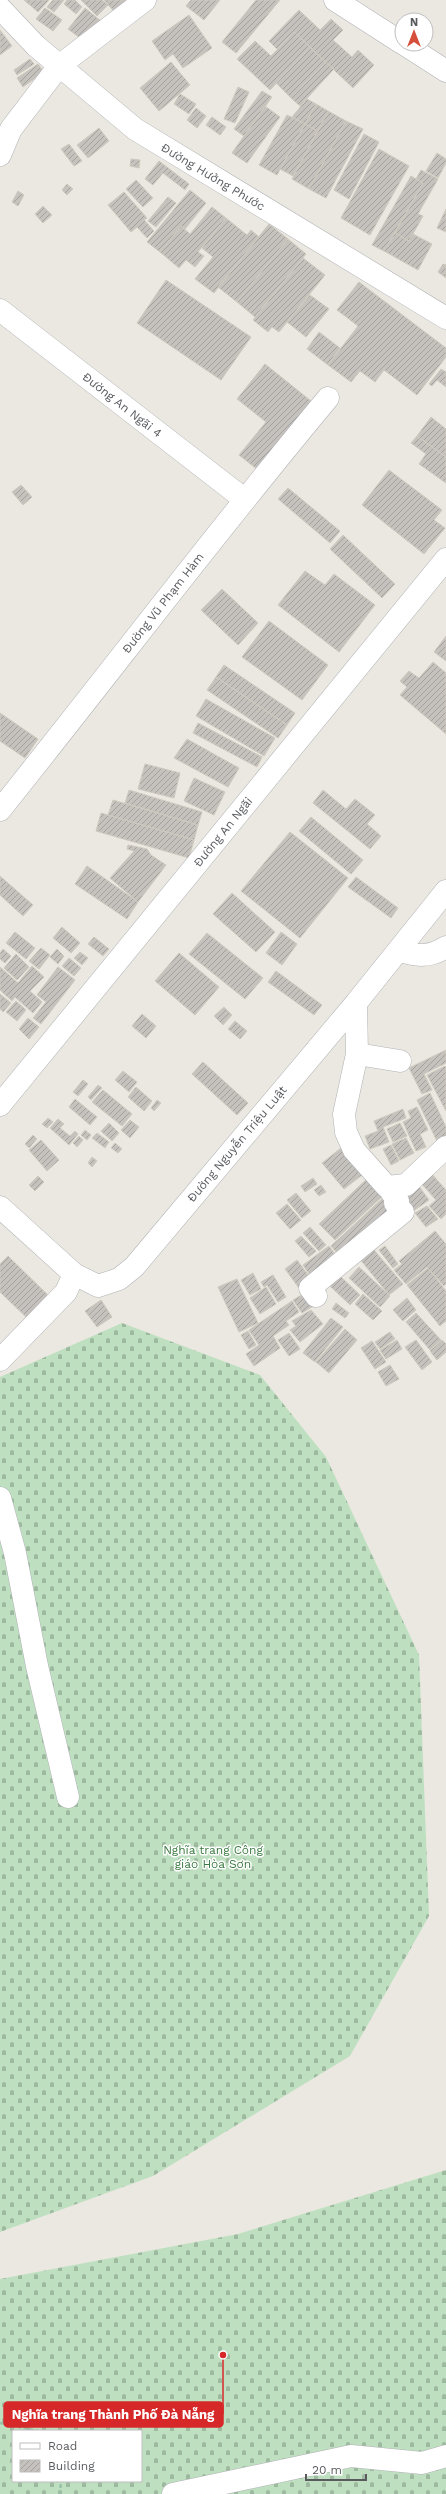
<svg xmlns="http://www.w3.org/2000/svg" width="446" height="2494" font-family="'Work Sans',sans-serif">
  <defs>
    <pattern id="cemetery-stones" width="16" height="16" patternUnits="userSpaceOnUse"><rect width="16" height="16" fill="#bee0c0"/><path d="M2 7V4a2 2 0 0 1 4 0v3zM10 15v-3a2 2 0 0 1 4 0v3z" fill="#9db99f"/></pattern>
    <pattern id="building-hatch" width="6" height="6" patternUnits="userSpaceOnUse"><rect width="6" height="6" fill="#c5c2bd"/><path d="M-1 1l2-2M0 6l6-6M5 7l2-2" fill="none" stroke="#a3a19d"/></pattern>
  </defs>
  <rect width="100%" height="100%" fill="#eae8e0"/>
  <path fill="url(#cemetery-stones)" fill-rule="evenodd" d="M122,1323L260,1375L326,1457L419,1655L429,1916L350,2056L153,2176L0,2232V1377Z
    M446,2170V2494H0V2279L238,2234ZM13,2431H141V2481H13Z"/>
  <path fill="url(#building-hatch)" stroke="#cecabf" d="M24,0H49L38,12Z
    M53,0H64L54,12L47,7Z
    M67,0H75L82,7L76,14L64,4Z
    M81,0H102L108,5L97,16Z
    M104,0H130L117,15Z
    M191,0H220L204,20L186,6Z
    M256,0H280L236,53L222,42Z
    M45,8L62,20L53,31L36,19Z
    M85,8L101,21L84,41L68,29Z
    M299,10L320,30L331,19L343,30L333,40L352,57L358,50L374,65L353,88L294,32L277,49L269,41Z
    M189,15L212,48L183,68L173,54L165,60L152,41Z
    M0,30L12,46L0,55Z
    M294,32L310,47L270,90L237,59L255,41L271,56Z
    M310,47L326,62L291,98L276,83Z
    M30,59L34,64L17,75L14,70Z
    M171,62L190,85L159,111L140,88Z
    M326,62L334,69L300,106L291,98Z
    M38,64L44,72L23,87L17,78Z
    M238,87L249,92L235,123L224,119Z
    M262,91L272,97L244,136L234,129Z
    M180,94L196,104L189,114L174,104Z
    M307,99L316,104L305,124L292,117Z
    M316,104L328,111L318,131L305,124Z
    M265,106L280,117L247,163L232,153Z
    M196,108L206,116L197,128L187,120Z
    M328,111L346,121L309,189L292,179Z
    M287,115L305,124L277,175L259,165Z
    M212,117L226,127L220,135L206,125Z
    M346,121L363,129L326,198L309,189Z
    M305,124L318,131L293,176L280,169Z
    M99,128L109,141L88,158L77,145Z
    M364,134L379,142L349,199L334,190Z
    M69,144L82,161L74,166L61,149Z
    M379,149L409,166L370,235L341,218Z
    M437,153L446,159V163L438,178L426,171Z
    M131,159L140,160L139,168L130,166Z
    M159,161L189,184L185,190L163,173L153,185L145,179Z
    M421,170L438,179L418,214L423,216L409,241L395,233L423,183L416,179Z
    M411,176L423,183L384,251L372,245Z
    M136,180L153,198L143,207L126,189Z
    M67,184L73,189L67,195L62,190Z
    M190,190L206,203L185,229L181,226L160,252L147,242Z
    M18,191L24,195L18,206L12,202Z
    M124,192L147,218L144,220L154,231L147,238L137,227L131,232L108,205Z
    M168,197L176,203L156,227L148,221Z
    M43,206L52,215L43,223L35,214Z
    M212,207L226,218L198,252L204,256L195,267L186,260L179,268L160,252L181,226L190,234Z
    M446,209V232L437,228Z
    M226,218L247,235L251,230L259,237L214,293L195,279L213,257L202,248Z
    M269,224L288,239L237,302L218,287Z
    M395,233L409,241L413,234L432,244L418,270L384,251Z
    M288,239L306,254L255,317L237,302Z
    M303,258L325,275L279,332L272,327L268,332L253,320Z
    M443,264L446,265V278L438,272Z
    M166,280L251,337L221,380L137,323Z
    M359,282L446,348V357L417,395L384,370L375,382L360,371L351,382L328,365L358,326L337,310Z
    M310,295L329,309L306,337L287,322Z
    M319,332L340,348L328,365L307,349Z
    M265,364L311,401L298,417L301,420L263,474L239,455L266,422L237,399Z
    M441,369L446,372V387L437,380L432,386L429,384Z
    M431,417L446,429V457L417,436Z
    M417,436L446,457V483L419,464L426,454L411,443Z
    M389,470L442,510L434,520L445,528L424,554L362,505Z
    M21,485L32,497L23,505L12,492Z
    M288,488L340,531L330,543L278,499Z
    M343,535L395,584L382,598L330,549Z
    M305,571L325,585L334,574L375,605L339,652L278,605Z
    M222,589L258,623L238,645L201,610Z
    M269,621L328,665L302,700L242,657Z
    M446,636V661L434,652Z
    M433,662L446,673V734L400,695L407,687L400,681L409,671L419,678Z
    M224,665L295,713L287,725L216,677Z
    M216,677L287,725L278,738L207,690Z
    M206,699L275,738L264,756L196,716Z
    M0,713L38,739L25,758L0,741Z
    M198,723L262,757L257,767L193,733Z
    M187,739L239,768L228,787L174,758Z
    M145,764L180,773L174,798L138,789Z
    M194,778L225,792L214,815L184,801Z
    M129,790L202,812L198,825L125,803Z
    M323,790L346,809L355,799L375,815L367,824L381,836L370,849L313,803Z
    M113,800L198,825L194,840L108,815Z
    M101,813L194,840L189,858L96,831Z
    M311,817L363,860L351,874L299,831Z
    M290,832L348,878L300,938L241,891Z
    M128,845L147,849L151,855L166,865L138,902L110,878L134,851L127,849Z
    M87,866L138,902L127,919L75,884Z
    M0,876L33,905L23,916L0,895Z
    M356,877L398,908L391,918L348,887Z
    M232,893L275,932L256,952L213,914Z
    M62,927L80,943L71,953L53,938Z
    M15,932L35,948L26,959L6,943Z
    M281,932L297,944L282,965L266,953Z
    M207,933L263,978L245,999L189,954Z
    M94,937L109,949L103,956L88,944Z
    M41,948L50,955L39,969L29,961Z
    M3,949L11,956L5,963L0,959V953Z
    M57,949L64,956L58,964L50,957Z
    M80,952L88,958L82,965L74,958Z
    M179,953L219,987L195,1015L155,981Z
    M16,954L29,967L17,980L4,968Z
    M69,958L81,968L74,976L62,966Z
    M32,966L44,977L30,991L42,1002L33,1013L15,997L12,1001L0,990V967L18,983Z
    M58,967L75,980L41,1024L33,1018L46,1002L37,995Z
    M276,971L322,1005L314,1015L268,982Z
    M0,994L11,1003L3,1012L0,1009Z
    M16,1001L26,1010L17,1021L6,1012Z
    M224,1007L232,1015L223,1025L214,1016Z
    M142,1014L156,1026L146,1038L132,1026Z
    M28,1018L39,1027L29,1039L19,1029Z
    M235,1021L247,1031L240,1039L228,1029Z
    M446,1050V1063L424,1074L432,1090L422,1094L409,1068Z
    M203,1062L248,1103L237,1115L192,1074Z
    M445,1066L446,1069V1111L427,1075Z
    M123,1071L137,1082L129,1092L115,1080Z
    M83,1080L88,1084L78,1096L73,1092Z
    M98,1085L102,1088L91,1100L88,1097Z
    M136,1087L152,1101L144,1111L128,1097Z
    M103,1090L132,1114L122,1126L92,1102Z
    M430,1093L446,1127V1137L437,1141L417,1100Z
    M75,1099L97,1117L90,1125L69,1107Z
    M157,1100L161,1103L154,1111L151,1108Z
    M417,1107L428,1130L420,1134L426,1147L416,1151L403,1122L411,1118L408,1111Z
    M403,1109L406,1118L383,1127L389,1142L370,1149L365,1136L378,1131L374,1121Z
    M48,1118L53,1122L47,1128L42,1124Z
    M58,1119L64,1124L60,1128L70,1136L75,1131L78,1134L69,1145L50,1128Z
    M130,1120L139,1127L130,1138L121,1130Z
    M109,1123L119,1133L112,1141L101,1131Z
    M400,1123L407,1136L393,1142L387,1129Z
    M85,1130L91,1135L87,1140L81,1135Z
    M97,1133L109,1142L105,1148L92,1138Z
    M33,1135L37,1139L29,1148L25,1144Z
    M79,1136L83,1140L77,1147L73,1143Z
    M406,1138L414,1153L400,1160L392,1144Z
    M41,1140L59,1160L47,1171L29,1150Z
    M115,1143L122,1149L118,1153L111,1148Z
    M345,1145L366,1172L344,1189L322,1163Z
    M391,1145L399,1161L391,1165L383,1149Z
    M92,1157L97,1161L92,1167L88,1163Z
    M431,1173L446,1190V1214L441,1219L429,1206L436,1200L420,1182Z
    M371,1175L387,1192L335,1240L319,1224Z
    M38,1176L44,1182L35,1191L29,1185Z
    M313,1178L317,1184L305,1192L301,1186Z
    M321,1185L326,1192L319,1196L314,1190Z
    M418,1185L429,1200L412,1212L401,1198Z
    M296,1193L311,1211L302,1218L287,1200Z
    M385,1196L397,1209L342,1259L331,1246Z
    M287,1204L301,1220L290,1229L276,1213Z
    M427,1206L438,1219L426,1227L415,1213Z
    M310,1227L326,1245L319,1251L303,1233Z
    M435,1231L446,1244V1284L444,1286L427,1267L406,1284L394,1270L402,1264L399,1261Z
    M379,1233L385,1241L374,1250L403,1284L389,1295L355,1253Z
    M301,1236L316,1251L309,1257L295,1241Z
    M329,1246L340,1261L313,1280L303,1265Z
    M385,1246L398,1264L393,1268L379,1250Z
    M8,1256L51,1298L29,1320L0,1292V1264Z
    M297,1260L311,1279L299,1288L285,1269Z
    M359,1267L390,1296L380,1307L349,1278Z
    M428,1268L446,1291V1321L440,1326L407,1285Z
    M253,1273L261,1289L250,1295L241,1280Z
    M273,1275L286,1297L278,1302L267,1285L264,1287L261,1282Z
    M340,1276L360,1295L350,1305L330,1286Z
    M237,1279L258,1323L239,1332L218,1287Z
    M266,1287L276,1304L260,1314L250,1298Z
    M307,1292L315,1305L302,1313L293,1300Z
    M363,1294L382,1311L373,1320L355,1304Z
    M407,1298L416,1310L403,1321L393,1310Z
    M101,1300L112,1317L97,1327L85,1311Z
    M292,1301L299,1312L286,1321L289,1325L273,1336L280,1348L254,1366L246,1354L259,1345L249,1330Z
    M336,1303L349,1313L345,1318L332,1309Z
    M311,1310L323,1324L300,1342L290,1330L296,1326L292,1321Z
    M416,1313L441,1340L430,1350L406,1322Z
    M331,1318L343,1327L315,1362L303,1353Z
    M345,1329L357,1340L329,1373L316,1362Z
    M248,1331L256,1345L249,1349L241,1335Z
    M390,1332L395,1339L380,1349L375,1342Z
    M289,1333L300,1349L289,1356L278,1340Z
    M397,1340L402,1349L386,1359L380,1350Z
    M416,1340L432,1362L422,1370L405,1347Z
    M442,1340L446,1344V1352L437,1360L430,1351Z
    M372,1341L386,1362L375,1369L361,1348Z
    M390,1365L399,1379L386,1386L378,1372Z"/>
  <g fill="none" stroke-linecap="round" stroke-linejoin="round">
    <defs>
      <path id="street" d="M335,0L402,43
        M404,44L446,71
        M0,155L11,129L59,66L145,0
        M0,310L244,499
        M0,810C110,673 215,533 328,398
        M399,950C417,957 430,957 446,947
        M356,1003L357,1054L344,1114L346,1132L354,1150L387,1187L406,1185L446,1147
        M357,1054L400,1061
        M0,1207L74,1274L98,1286L119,1279L134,1267L356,1003L446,891
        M316,1296L310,1288L403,1212L395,1203L398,1201L392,1193L399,1188
        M0,1360L66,1292L74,1274
        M0,1498L15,1553L37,1666L68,1797
        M173,2494L351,2456L422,2463L446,2456"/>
      <path id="secondary" d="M0,8L36,46L135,129L446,318
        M0,1105L446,559"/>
    </defs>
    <use href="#street" stroke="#b1b2b6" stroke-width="23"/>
    <use href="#secondary" stroke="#b0b2b6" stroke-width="23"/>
    <path stroke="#99c0a6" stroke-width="2.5" stroke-dasharray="4 2" stroke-linecap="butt" d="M0,2423L38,2431
      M60,2494L61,2481"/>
    <use href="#street" stroke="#fff" stroke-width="22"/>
    <use href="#secondary" stroke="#fff" stroke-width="22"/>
  </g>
  <g text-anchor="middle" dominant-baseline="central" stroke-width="3" stroke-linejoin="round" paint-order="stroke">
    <g font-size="12" fill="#595b5f" stroke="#fff">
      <text transform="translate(213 177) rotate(31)">Đường Hưởng Phước</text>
      <text transform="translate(122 405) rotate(38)">Đường An Ngãi 4</text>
      <text transform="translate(163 603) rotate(-52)">Đường Vũ Phạm Hàm</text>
      <text transform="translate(223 832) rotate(-51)">Đường An Ngãi</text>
      <text transform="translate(237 1144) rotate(-50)">Đường Nguyễn Triệu Luật</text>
    </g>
    <g font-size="12" fill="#3c7b42" stroke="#fff">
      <text x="213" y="1850">Nghĩa trang Công<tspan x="213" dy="14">giáo Hòa Sơn</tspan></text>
    </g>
  </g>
  <path fill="none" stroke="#d62828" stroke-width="1.5" d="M223 2355L223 2414"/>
  <circle fill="#d62828" stroke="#fff" stroke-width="1.5" cx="223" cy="2355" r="4"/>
  <rect fill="#d62828" stroke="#d62828" stroke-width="1.5" x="4" y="2402" width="219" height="25" rx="4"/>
  <g font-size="13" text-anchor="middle" font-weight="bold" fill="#fff">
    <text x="113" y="2419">Nghĩa trang Thành Phố Đà Nẵng</text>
  </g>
  <rect x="12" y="2430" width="130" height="52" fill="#ffffff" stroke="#bdbdbf"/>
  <rect x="20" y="2443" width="20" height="6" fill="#ffffff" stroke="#bdbdbf"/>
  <text x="48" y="2450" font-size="12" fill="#595b5f">Road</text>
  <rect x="20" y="2460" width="20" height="12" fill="url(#building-hatch)" stroke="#bdbdbf"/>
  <text x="48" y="2470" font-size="12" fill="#595b5f">Building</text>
  <g transform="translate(414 32)"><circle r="19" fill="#ffffff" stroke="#bdbdbf"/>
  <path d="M0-3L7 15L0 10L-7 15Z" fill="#d54f3b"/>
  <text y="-6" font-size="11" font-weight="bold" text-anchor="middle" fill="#595b5f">N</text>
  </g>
  <path d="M306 2474v6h60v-6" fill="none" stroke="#595b5f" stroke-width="2"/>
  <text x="312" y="2474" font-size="12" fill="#595b5f" stroke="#ffffff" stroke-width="3" paint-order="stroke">20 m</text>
</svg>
